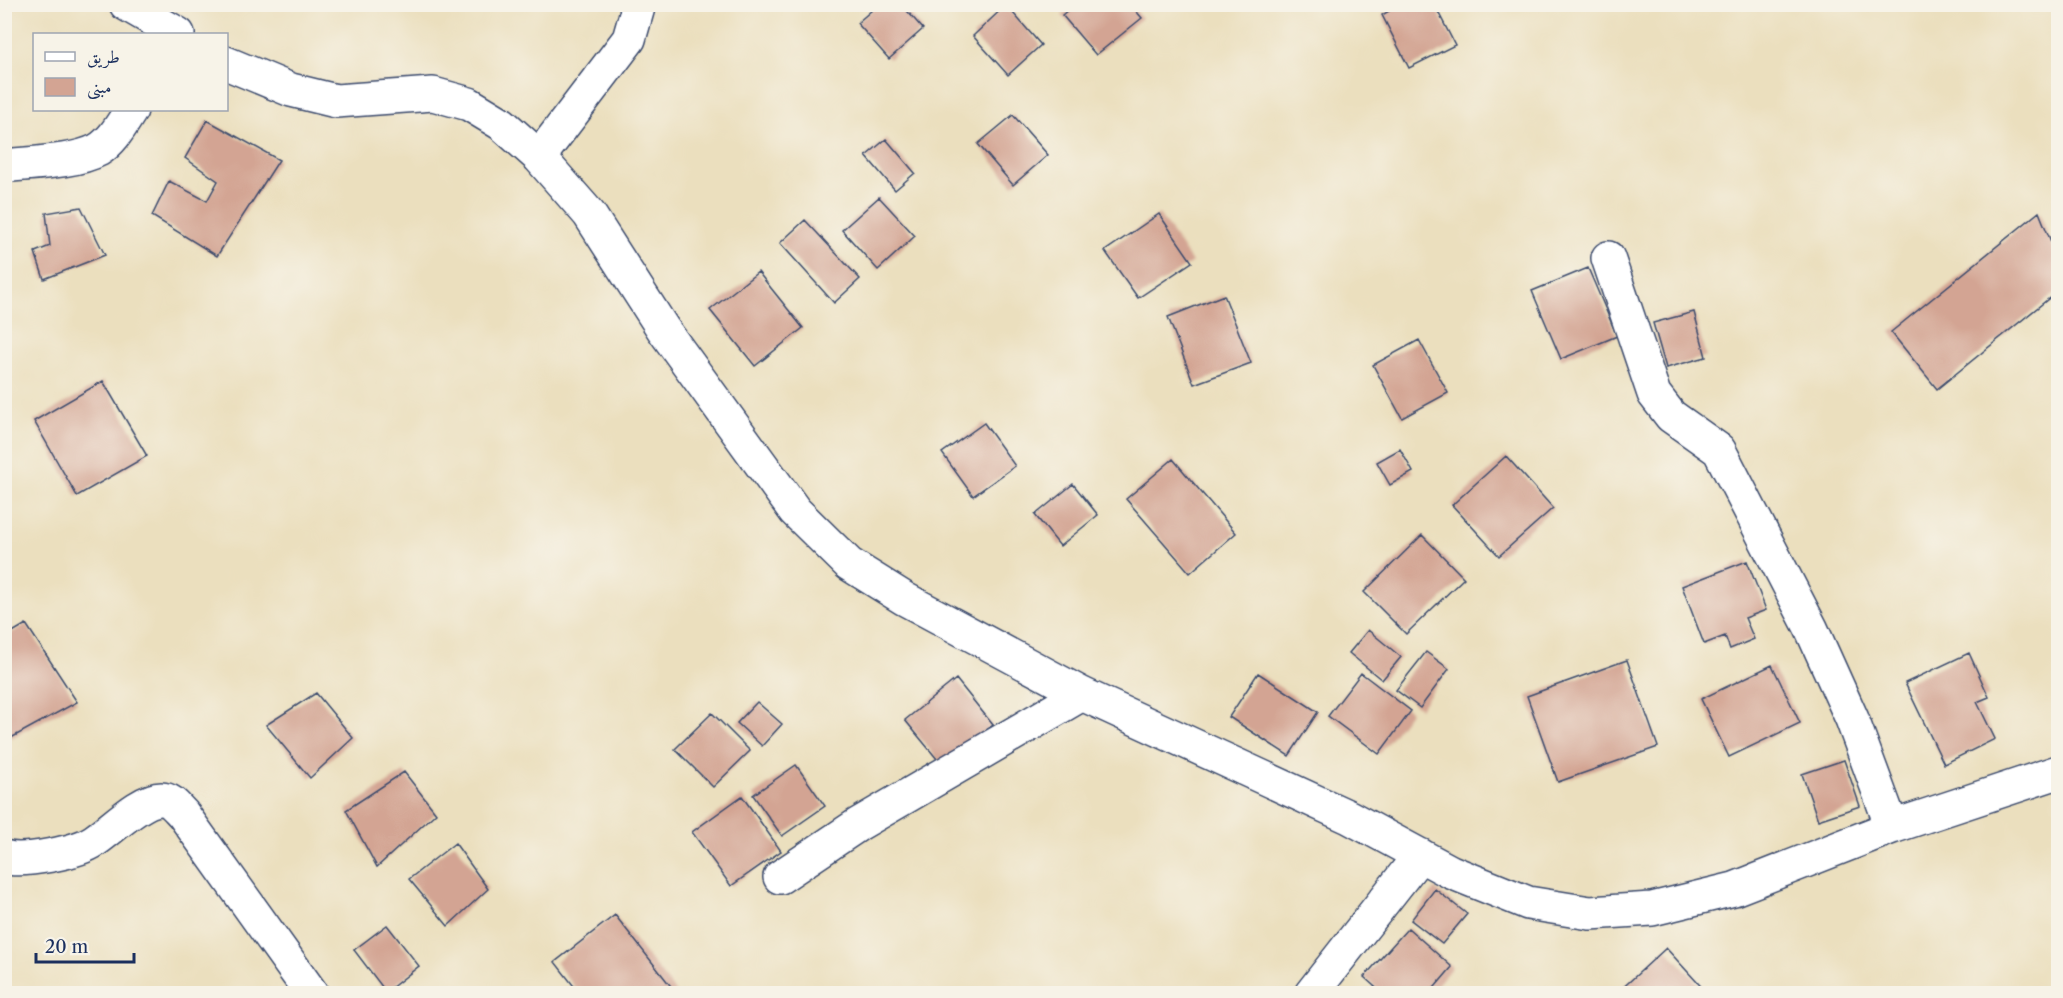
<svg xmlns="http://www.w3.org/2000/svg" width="2063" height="998" font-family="'Libre Caslon Text',Amiri,serif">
  <rect width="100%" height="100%" fill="#f7f3e8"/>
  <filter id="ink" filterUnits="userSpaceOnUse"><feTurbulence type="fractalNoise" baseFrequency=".0167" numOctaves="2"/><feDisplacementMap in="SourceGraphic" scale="12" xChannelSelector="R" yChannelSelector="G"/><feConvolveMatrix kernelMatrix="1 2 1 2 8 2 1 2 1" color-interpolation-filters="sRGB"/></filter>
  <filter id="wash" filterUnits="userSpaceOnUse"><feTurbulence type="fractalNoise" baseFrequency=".008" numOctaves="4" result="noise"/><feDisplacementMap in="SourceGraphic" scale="24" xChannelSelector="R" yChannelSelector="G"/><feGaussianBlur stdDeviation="1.35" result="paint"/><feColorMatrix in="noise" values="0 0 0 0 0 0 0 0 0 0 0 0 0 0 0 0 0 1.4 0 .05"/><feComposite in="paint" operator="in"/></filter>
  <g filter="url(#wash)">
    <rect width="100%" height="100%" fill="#ebdfbe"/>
    <g id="blocks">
      <path fill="#d3a493" d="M879,4H901L923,29L889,59L857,23Z
        M1075,4H1130L1142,18L1096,55L1062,15Z
        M1401,4H1434L1455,45L1409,68L1382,15Z
        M1006,5L1041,45L1008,75L973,36Z
        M1013,115L1048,155L1013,185L978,144Z
        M207,120L279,160L217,256L152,216L169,181L207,201L218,181L185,158Z
        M886,139L915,173L895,190L866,156Z
        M879,197L915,236L878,270L842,230Z
        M81,207L105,255L44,279L35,252L50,246L46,213Z
        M2039,212L2058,259V291L1937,389L1891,332Z
        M1159,214L1192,262L1138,298L1105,251Z
        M805,220L860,279L834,303L780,243Z
        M1588,268L1617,336L1561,359L1532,291Z
        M758,272L803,328L755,366L710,310Z
        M1224,295L1251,363L1194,384L1168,317Z
        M1694,312L1706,357L1666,368L1653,323Z
        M1419,340L1448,393L1402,418L1373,365Z
        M103,381L147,456L77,496L34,421Z
        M984,423L1015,466L973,496L942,453Z
        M1400,449L1413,472L1390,485L1377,462Z
        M1506,456L1553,508L1499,556L1452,505Z
        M1173,459L1236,533L1190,573L1126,499Z
        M1073,484L1098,515L1060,546L1035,515Z
        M1422,535L1464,578L1406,634L1364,592Z
        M1747,561L1766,610L1745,618L1754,639L1730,649L1725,636L1704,644L1682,586Z
        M26,624L77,702L11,738L4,727V637Z
        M1368,630L1401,657L1382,680L1349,653Z
        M1426,652L1449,669L1420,708L1396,690Z
        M1969,653L1989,697L1977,702L1995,739L1944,764L1905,683Z
        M1627,660L1658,747L1558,782L1527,696Z
        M1772,665L1800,723L1729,757L1701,699Z
        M1258,673L1318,712L1289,756L1229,717Z
        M1361,673L1411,711L1379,754L1328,716Z
        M956,679L993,725L942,765L905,720Z
        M316,693L353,738L310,778L266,725Z
        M757,702L782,724L762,746L737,723Z
        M712,713L750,751L713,787L675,749Z
        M1844,760L1860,806L1818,820L1802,774Z
        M796,765L825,806L782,836L753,795Z
        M404,772L436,813L377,867L346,810Z
        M742,796L781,851L731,886L692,832Z
        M455,843L488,889L448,926L409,879Z
        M1435,889L1467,914L1442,944L1411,920Z
        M615,915L677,994H580L555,962Z
        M387,925L419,966L386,992L354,950Z
        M1408,928L1452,967L1429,994H1383L1364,977Z
        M1666,948L1708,994H1616Z"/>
    </g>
  </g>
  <g filter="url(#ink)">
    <use href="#blocks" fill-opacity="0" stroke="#3a496c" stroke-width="1.5"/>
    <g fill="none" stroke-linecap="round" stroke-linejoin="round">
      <defs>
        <path id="minor" d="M126,4L178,34
          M226,63L291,90L336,101L433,94L469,104L502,124L539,157L589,214L663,329L795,511L849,564L905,599L1082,694L1349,817L1451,872L1528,903L1590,913L1652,909L1734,889L1892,827L2058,772
          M539,157L629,39L639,4
          M4,166C30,163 76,162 98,150C113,141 122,124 131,110
          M1608,258L1654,394L1671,416L1719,450L1811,628L1852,719L1892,827
          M4,857C23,863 78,852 94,841C111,830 141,799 161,799C171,799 176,807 183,814L312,994
          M780,877L859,824L1082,694
          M1311,994L1420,855"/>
      </defs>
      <use href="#minor" stroke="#3a496c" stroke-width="36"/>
      <use href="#minor" stroke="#fff" stroke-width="33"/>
    </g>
  </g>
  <rect width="2063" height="998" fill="none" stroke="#f7f3e8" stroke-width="24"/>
  <rect x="33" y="33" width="195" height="78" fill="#f7f3e8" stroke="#9fa5b1" stroke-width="1.5"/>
  <rect x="45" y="52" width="30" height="9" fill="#ffffff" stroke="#9fa5b1" stroke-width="1.5"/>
  <text x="87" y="63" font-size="18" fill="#1b2f5e">طريق</text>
  <rect x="45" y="78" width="30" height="18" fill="#d3a493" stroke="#9fa5b1" stroke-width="1.5"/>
  <text x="87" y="93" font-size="18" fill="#1b2f5e">مبنى</text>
  <path d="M36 953v9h98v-9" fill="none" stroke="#1b2f5e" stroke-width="3"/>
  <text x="45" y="953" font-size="18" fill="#1b2f5e" stroke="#f7f3e8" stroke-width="4.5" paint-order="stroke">20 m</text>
</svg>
